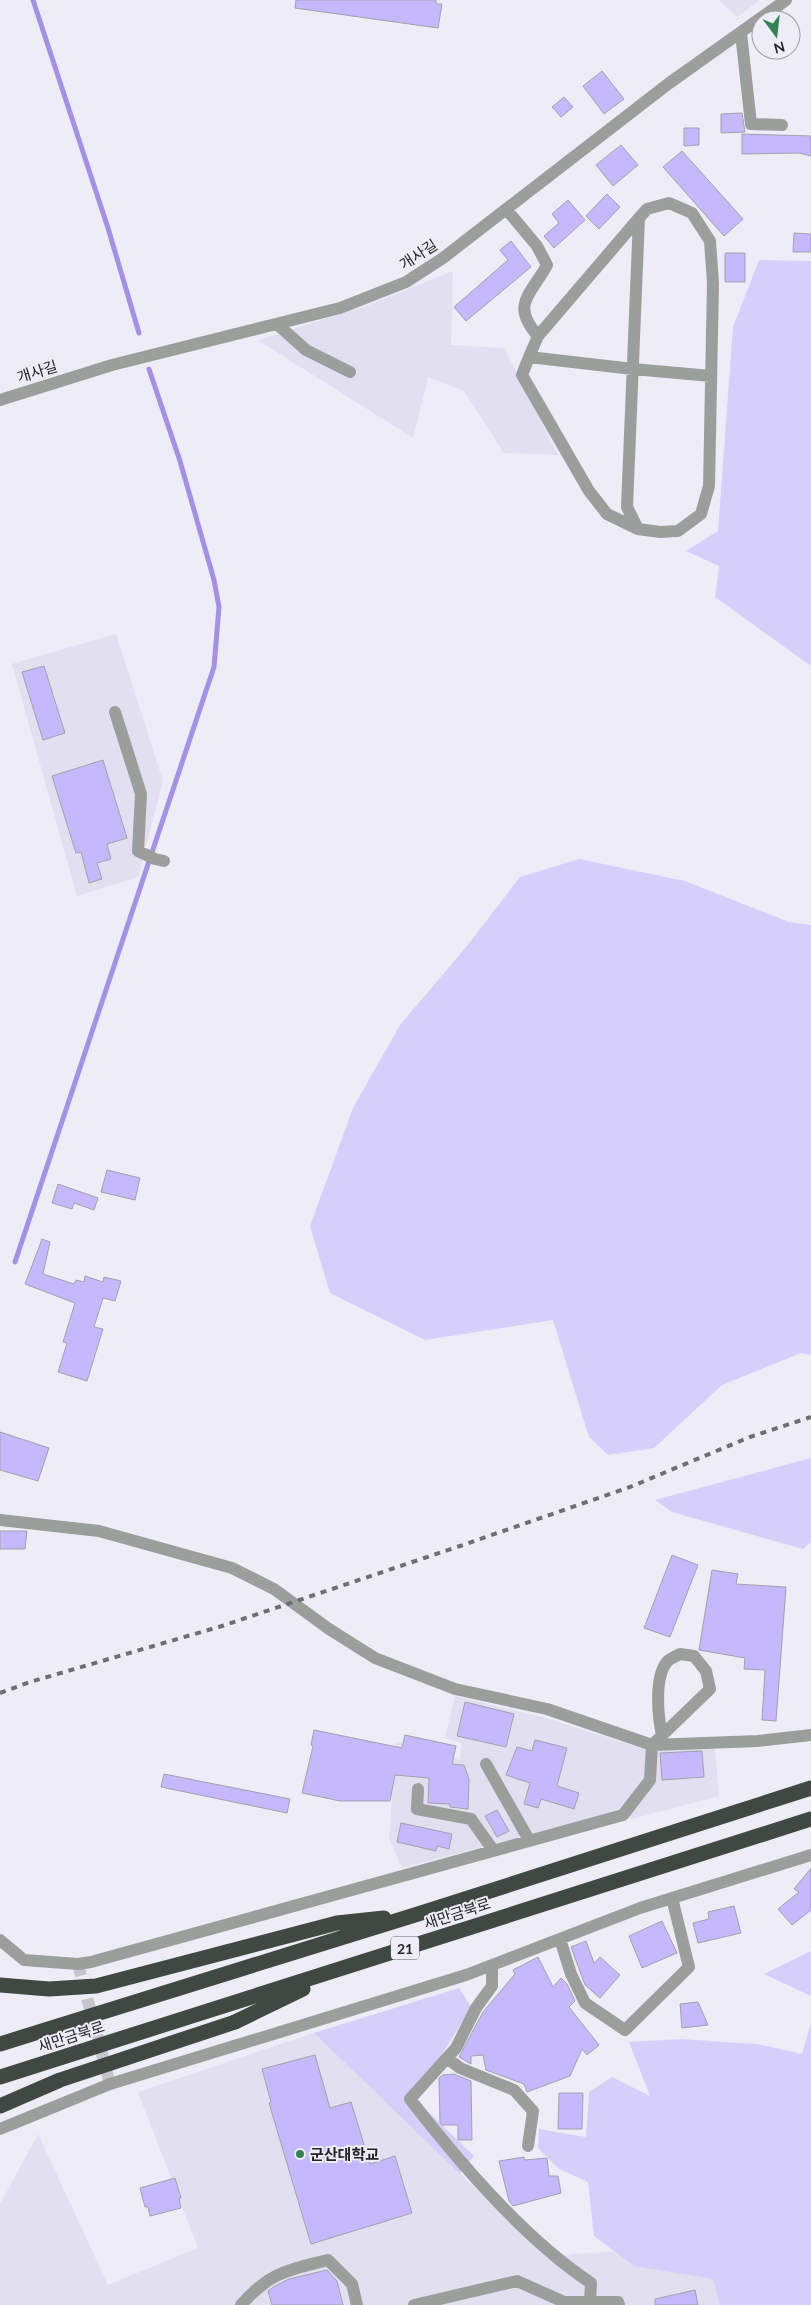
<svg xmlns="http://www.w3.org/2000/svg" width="811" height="2305" font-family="Lato,'Noto Sans KR',sans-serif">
  <rect width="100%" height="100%" fill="#eeecf6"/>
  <path fill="#e1dff0" d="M719,0H760L737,17Z
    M453,271L451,345L504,348L558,455L504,453L464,391L428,377L413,438L258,340L369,305Z
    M116,634L163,781L138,877L77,896L12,664Z
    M455,1696L546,1718L641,1748H715L719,1796L632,1819L605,1815L402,1868L389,1838L396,1742L460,1760L462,1743L445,1738Z
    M314,2033L549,2259L573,2254L742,2243L811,2305H0V2204L38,2134L108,2285L198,2248L138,2092Z"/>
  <path fill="#d6cffc" d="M759,260L811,261V666L715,597L719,566L686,551L718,531L733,327Z
    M579,859L685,881L789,922L811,925V1355L801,1353L722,1385L654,1448L608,1455L589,1437L553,1320L425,1340L330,1293L310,1226L353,1108L400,1025L467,946L520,877Z
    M811,1458V1542L803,1549L672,1512L655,1500Z
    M811,1951V1996L764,1974Z
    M459,1988L471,2007L415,2099L474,2156L460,2174L314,2033Z
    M811,2023V2305H720L713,2279L634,2266L594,2236L588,2182L559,2169L538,2148L539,2129L586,2137L589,2092L612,2077L650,2096L629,2042L680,2039L757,2044L802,2054Z"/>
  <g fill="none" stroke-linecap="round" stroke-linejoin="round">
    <path stroke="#a391e5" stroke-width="5" d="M33,0L108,228L139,333
      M15,1262L214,667L219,607L214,580L180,461L149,369"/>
  </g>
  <path fill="#c5b8fd" stroke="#a3a1ab" d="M296,0H436V4H442L438,28L295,8Z
    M602,71L624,99L604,114L583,86Z
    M564,97L573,107L561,117L552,107Z
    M742,113L745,132L721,133V114Z
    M684,128H699V145L684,146Z
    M742,134L811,136V156L799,153L742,154Z
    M621,145L638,165L613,186L596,165Z
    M682,151L743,219L724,236L663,167Z
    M607,194L620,207L599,229L586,216Z
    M568,200L585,220L554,248L544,236L559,223L552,214Z
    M794,233L811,234V252H793Z
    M511,241L531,267L466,321L454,307L508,260L500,250Z
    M725,253H745V282H725Z
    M44,666L65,733L43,740L22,672Z
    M103,760L127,838L107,844L111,859L97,863L102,879L89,883L81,852L76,853L52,776Z
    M107,1170L140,1178L135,1200L101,1192Z
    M58,1184L98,1198L94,1210L74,1203L72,1209L52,1203Z
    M42,1239L50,1242L43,1274L74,1284L76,1280L84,1282L85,1276L103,1282L104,1277L121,1281L115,1301L103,1298L94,1327L103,1329L87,1381L58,1372L67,1343L63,1342L75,1303L25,1284Z
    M0,1432L49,1448L38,1481L0,1470Z
    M0,1531H27L25,1549H0Z
    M672,1555L698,1565L670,1637L644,1628Z
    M712,1570L738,1574L736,1584L786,1587L776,1721L762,1720L765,1670L744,1669L745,1658L699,1650Z
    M465,1702L514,1714L506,1747L457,1736Z
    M314,1730L402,1748L405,1735L456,1746L452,1764L464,1765L469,1779L468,1809L450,1807V1804L428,1803L429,1778L395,1775L390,1801H340L302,1793L313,1746L311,1745Z
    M535,1740L567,1748L557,1786L579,1793L574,1809L541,1799L538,1808L524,1804L530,1783L506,1775L517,1747L532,1751Z
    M702,1751L704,1777L662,1780L660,1753Z
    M164,1774L290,1799L287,1813L161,1787Z
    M497,1810L509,1831L497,1837L485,1816Z
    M401,1823L452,1834L449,1849L437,1846L436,1851L397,1842Z
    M811,1868V1910L792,1925L778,1909L799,1892L794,1889Z
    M734,1906L741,1933L698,1943L693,1923L709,1919L708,1912Z
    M662,1921L677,1953L642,1968L629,1936Z
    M586,1941L594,1963L600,1957L620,1975L600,1998L585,1985L571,1947Z
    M538,1957L553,1987L561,1978L567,1984L575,2001L569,2007L599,2045L587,2055L582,2049L570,2076L527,2092L524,2084L486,2070L483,2055L471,2056V2064L459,2057L483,2012L515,1974L513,1970Z
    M698,2002L708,2025L682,2028L680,2004Z
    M315,2055L330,2108L351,2102L370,2164L395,2156L412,2213L311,2244L269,2103L271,2102L262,2069Z
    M454,2074L471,2081L472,2140H458V2125H442L440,2123L439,2078L443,2075Z
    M559,2093H583L582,2129H558Z
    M524,2157L525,2160L547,2158L549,2176H558L561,2193L513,2206L509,2201L499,2161Z
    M175,2178L181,2198H179L181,2208L150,2216L148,2207H145L140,2188Z
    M327,2270L337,2281L343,2305H272L268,2291L275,2286L289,2279Z
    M695,2290L698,2305H655V2299Z"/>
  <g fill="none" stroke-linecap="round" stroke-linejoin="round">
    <path stroke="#c6c4cd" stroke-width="12" stroke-dasharray="12 6" stroke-linecap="butt" d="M78,1964L110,2084"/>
    <path stroke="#9b9f9c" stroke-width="12" d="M741,33L751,124L782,125
      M507,210L537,246L547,265C531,295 510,304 538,336L639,218L647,209L669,203L692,213L710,241L713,283L709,486L701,514L678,531L660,532L638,529L627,507L639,218
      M277,324L306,350L350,372
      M538,336L529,357L633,369L711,376
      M529,357L522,375L589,491L607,514L638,529
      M0,400L112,365L340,308L406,282L443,258L668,84L786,0
      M115,712L141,794L138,851L155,859L164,861
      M0,1520L99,1531L232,1568L274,1589L329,1629L375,1658L455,1689L547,1709L652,1745L758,1741L811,1735
      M486,1764L529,1840
      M418,1789L417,1809L471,1819L493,1850
      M560,1939L571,1974L585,2003L625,2030L689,1967L672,1898
      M0,1940L24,1960L78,1964L91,1962L623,1815L650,1780L652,1745L710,1689L706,1671L694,1656L680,1654C677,1656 670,1658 667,1662C654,1677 658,1717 662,1735
      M492,1965V1986L476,2008L456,2048L410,2099C458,2161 526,2240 591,2283L590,2302
      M447,2058L460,2068L514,2090L533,2111L528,2146
      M0,2129L110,2084L466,1975L640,1908L811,1855
      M241,2305C270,2272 288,2270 328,2260L352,2284L357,2305
      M414,2305L517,2281L564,2302H618L619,2305"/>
    <path stroke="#404842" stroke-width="15" d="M0,1985L49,1989L96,1986L337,1923L384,1918
      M235,2022L303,1989
      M0,2044L418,1914L811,1788
      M0,2077L811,1819"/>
    <path stroke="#6e6d73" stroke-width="4" stroke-dasharray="6 6" stroke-linecap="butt" d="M0,1693L30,1682L222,1626L460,1546L630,1487L750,1437L811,1417"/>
    <path stroke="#404842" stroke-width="15" d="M0,2106L60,2080L235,2022"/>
  </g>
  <circle fill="#318354" stroke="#eeecf6" stroke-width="2" cx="300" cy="2154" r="5"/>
  <g text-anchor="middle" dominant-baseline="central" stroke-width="4" stroke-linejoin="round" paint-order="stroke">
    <rect fill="#eeecf6" stroke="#615f65" stroke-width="1" x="391" y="1936.5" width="28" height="23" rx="4"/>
    <g font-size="14" font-weight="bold" fill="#242327">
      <text x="405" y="1948">21</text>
    </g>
    <g font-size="15" fill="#242327" stroke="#eeecf6">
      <text transform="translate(418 254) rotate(-33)">개사길</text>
      <text transform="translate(37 371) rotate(-17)">개사길</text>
      <text transform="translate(457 1913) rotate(-18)">새만금북로</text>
      <text transform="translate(71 2036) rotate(-18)">새만금북로</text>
    </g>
    <g font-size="15" font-weight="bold" fill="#242327" stroke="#eeecf6" text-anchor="start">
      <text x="310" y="2154">군산대학교</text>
    </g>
  </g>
  <g transform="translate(776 35) rotate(165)"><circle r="24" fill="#eeecf6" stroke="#9d9ca3"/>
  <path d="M0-4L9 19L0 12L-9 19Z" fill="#318354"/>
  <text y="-8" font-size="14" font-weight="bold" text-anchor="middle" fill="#242327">N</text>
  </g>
</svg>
